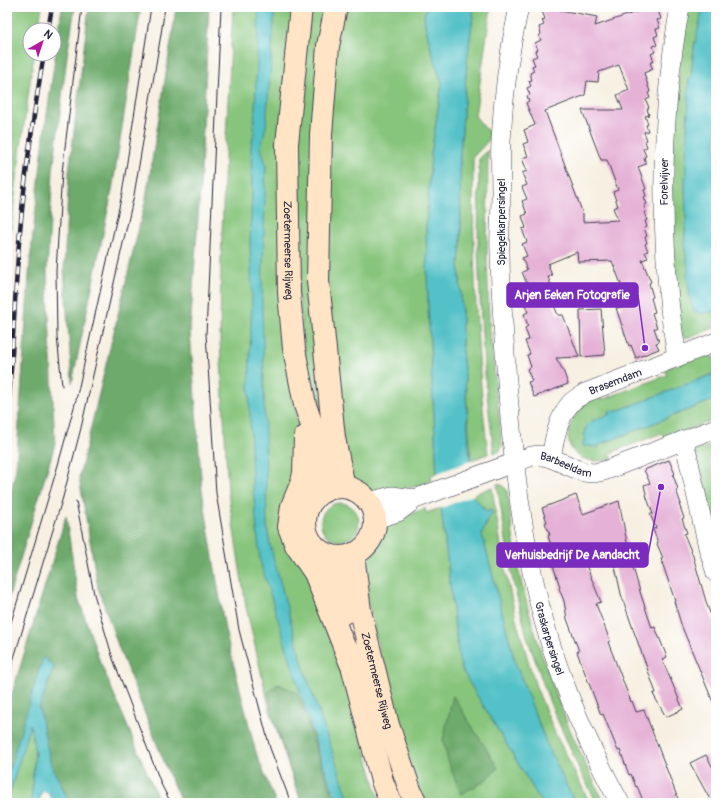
<svg xmlns="http://www.w3.org/2000/svg" width="723" height="810" font-family="Pangolin,sans-serif">
  <rect width="100%" height="100%" fill="#fff"/>
  <filter id="ink" filterUnits="userSpaceOnUse"><feTurbulence type="fractalNoise" baseFrequency=".025" numOctaves="2"/><feDisplacementMap in="SourceGraphic" scale="8" xChannelSelector="R" yChannelSelector="G"/><feConvolveMatrix kernelMatrix="1 2 1 2 8 2 1 2 1" color-interpolation-filters="sRGB"/></filter>
  <filter id="wash" filterUnits="userSpaceOnUse"><feTurbulence type="fractalNoise" baseFrequency=".012" numOctaves="4" result="noise"/><feDisplacementMap in="SourceGraphic" scale="16" xChannelSelector="R" yChannelSelector="G"/><feGaussianBlur stdDeviation="0.9" result="paint"/><feColorMatrix in="noise" values="0 0 0 0 0 0 0 0 0 0 0 0 0 0 0 0 0 1.4 0 .05"/><feComposite in="paint" operator="in"/></filter>
  <g filter="url(#wash)">
    <rect width="100%" height="100%" fill="#f7f0e2"/>
    <path fill="#87c57c" stroke="#54745c" d="M7,7H42L38,30H30V54H34L21,146L7,261Z
      M233,7H294L295,400L300,445L290,492L307,572L339,657L380,803H302L295,786L270,711L246,607L228,493L220,341L221,259L225,156Z
      M307,7H327L326,438L321,439L305,359L292,236L300,52Z
      M342,7H427L424,15L425,25L432,52L442,83L431,155L426,229L428,305L437,473L431,475L432,481C416,486 386,497 371,493C360,490 353,481 347,473L325,286L329,80Z
      M474,7H491L475,116L489,133L488,141L473,157C473,256 476,356 488,454L471,460L465,378L462,351V313L459,263L461,245L460,156L467,62Z
      M686,7H703L694,47L691,79L690,78L685,185L686,220L684,244L688,269L687,276L701,314L716,311V327L691,337L684,338L680,334L668,184Z
      M488,150L487,256L489,320L502,444L500,451L494,454L485,378L481,319L478,250L479,159Z
      M709,352L711,358L716,356V373L614,412L609,411L610,414C596,419 576,425 587,445L599,447L598,445L716,399V419L665,439L662,433L610,453L613,459C577,468 555,445 577,412C583,404 591,400 599,394L601,400L667,375L665,369Z
      M716,443V455L709,457L716,487V557L695,451Z
      M497,484L502,485L507,490C511,519 514,549 520,577C539,656 567,732 605,803H597L581,773L550,703L527,637L512,577Z
      M492,487L504,565L517,623L536,687L555,733L590,803H575L545,740L515,662L482,534L490,516L493,513L491,510L487,512L472,495Z
      M321 522a19 19 0 1 1 38 0a19 19 0 1 1-38 0Z
      M425,508L426,513L441,508L457,644L462,670L542,803H423L399,736L360,570L362,561L365,555L386,528L402,518Z
      M30,723L35,752L31,803H7Z"/>
    <path fill="#6daa6c" stroke="#486654" d="M62,7H75L67,56L53,171L47,271L55,444L7,603V513L16,468L30,261L44,136Z
      M89,7H141L112,191L72,383L64,269L69,172Z
      M176,7H209L200,190L190,331L202,490L225,630L256,753L276,803H182L172,782L120,651L98,588L79,477L146,198L172,36Z
      M66,516L78,597L99,659L160,803H70L51,765L39,708L54,667L7,777V710Z
      M278,684L298,693L320,761L333,796L332,803H303C289,768 276,730 268,692Z
      M453,696L498,768L483,782L461,794L448,761L443,740Z"/>
    <path fill="#53c1c7" stroke="#3a7281" d="M259,7H275L266,126L261,147L266,165L262,298L267,526L270,545L303,666L350,803H338L321,760L260,561L252,479L249,388L252,292L250,243L252,192L251,147L254,132Z
      M427,7H474L467,62L460,156L461,245L459,263L462,313V351L465,378L472,495L487,512L491,510L493,513L489,516L482,534L515,662L545,740L575,803H542L470,684L462,670L459,660L437,473L428,305L426,229L431,155L442,83L432,52L425,25L424,15Z
      M703,7H716V311L701,314L694,311L691,304L687,276L688,269L684,244L686,220L685,185L689,78H691L694,47Z
      M716,373V399L598,445L599,448H596L595,446L592,447L587,445L584,447L582,443L585,441C582,421 595,420 610,414L609,411L613,409L614,412Z
      M43,657L54,667L39,708L51,765L70,803H55L48,793L42,791L39,803H31L35,752L30,724L7,803V777Z"/>
    <path fill="#f7f0e2" d="M473,460L474,495L439,509L435,474Z"/>
    <g id="blocks">
      <path fill="#e5b1d6" fill-rule="evenodd" d="M634,7H657L661,19L657,20L660,28L656,29L658,35L654,37L657,45L653,46L655,52L651,54L654,61L650,63L653,69L644,73L650,92L648,93L650,98L646,100L649,108L647,109L649,115L645,116L648,124L646,125L648,131L644,132L647,140L645,141L647,147L643,149L646,156L644,157L646,164L638,167L646,189L644,190L646,196L644,197L647,204L644,205L646,212H644L647,220L645,221L647,227L644,228L647,236L645,237L647,243L645,244L648,251L645,252L648,258L642,260L651,282L649,283L653,297L651,298L655,312L652,313L657,328H654L659,342L656,343L659,349L636,358L631,345L629,346L616,308H622L619,301L623,299L617,286L621,284L612,261L578,262L577,252L548,264L552,276L548,277L553,290L548,291L558,315H563L579,357L556,358L563,370L568,384L534,397L528,382L532,381L527,369L531,367L527,355L530,354L525,341L529,340L525,328L528,326L524,314L528,312L523,300L528,298L523,285L527,284L522,272L527,270L522,258L527,256L522,244L527,242L522,229L526,228L522,216L527,214L522,201L527,199L522,187L527,185L522,173L527,171L522,158L528,156L523,144L528,142L524,130L535,125L526,103L529,101L527,96L530,95L527,88L531,86L529,81L532,80L530,73L534,71L532,66L535,65L532,58L537,56L535,51L538,50L535,43L541,40L539,36L541,34L539,27L544,25L542,20L545,19L542,11L550,8L597,17L595,26L636,12ZM619,65L629,90L617,95L623,110H582L601,160H607L618,190L613,192L618,206L613,208L618,220L583,222V214L545,111L583,96L585,95L587,81L598,82L599,72Z
        M601,309L605,355L581,357L580,310Z
        M669,460L675,474L673,475L678,489L676,490L681,504H679L684,518L682,519L687,533L684,534L693,556L707,605L716,628V706L715,707L682,627L674,601H675L661,559L663,558L657,544L658,543L653,529L656,528L650,514H653L647,498L644,485L650,483L644,470Z
        M576,495L583,514L619,501L629,553L641,595L652,628L655,627L667,657L662,659L683,709L666,717L653,694L656,693L633,629L621,594L612,553L586,565L601,602L596,604L610,641L608,642L631,702L632,701L636,712L644,710L678,799L668,803H644L637,786L636,787L631,774L629,775L620,750L618,751L603,714L601,715L577,652L579,651L567,619L564,601L559,588L560,587L552,562H555L550,549L552,548L548,536L550,535L545,523L547,522L542,508Z
        M706,755L716,773V803H712L690,763Z"/>
    </g>
  </g>
  <g filter="url(#ink)">
    <use href="#blocks" fill-opacity="0" stroke="#424154" stroke-width="1"/>
    <g fill="none" stroke-linecap="round" stroke-linejoin="round">
      <defs>
        <g id="street">
          <path id="s1" d="M519,7C509,51 503,96 501,141C500,159 501,177 501,194C501,214 499,233 500,252C500,270 501,287 502,305C509,429 519,564 563,680C579,723 598,763 620,803"/>
          <path id="s2" d="M677,357C674,338 671,319 669,300C660,202 662,104 680,7"/>
          <path d="M684,440L708,547L716,573"/>
          <path id="s3" d="M551,458C554,440 558,418 570,404C574,399 581,396 585,393L716,342"/>
          <path d="M369,502L392,496L415,499"/>
          <path id="s4" d="M375,519L398,512L415,499L532,456L540,455L551,458L583,472L594,473L604,471L716,428"/>
        </g>
        <g id="secondary">
          <path id="s5" d="M301,7L287,144L289,293L294,349L305,405L316,437L324,491"/>
          <path d="M336,7L328,46L321,134L318,281L334,438L344,487"/>
          <path d="M305,437L304,473L302,482L292,506L289,527L296,545L315,573L351,664"/>
          <circle cx="340" cy="522" r="35"/>
          <path id="s6" d="M353,554L360,611L388,725L410,790L416,803"/>
          <path d="M331,556L342,614"/>
          <path d="M348,650L382,781L391,803"/>
        </g>
      </defs>
      <use href="#street" stroke="#424154" stroke-width="20"/>
      <use href="#secondary" stroke="#424154" stroke-width="24"/>
      <use href="#street" stroke="#fff" stroke-width="19"/>
      <use href="#secondary" stroke="#ffe4c6" stroke-width="22"/>
      <path stroke="#22223b" stroke-width="1" d="M221,7L206,334L216,493L239,630L270,748L291,803
        M62,386L57,336L56,271L62,172L82,7
        M76,501L94,594L113,659L162,786L171,803
        M7,636L58,465L76,400L122,194L151,7
        M7,681L63,497L81,428L134,195L161,34L165,7"/>
      <defs>
        <path id="rail" d="M48,30L52,7
          M7,419C13,360 14,302 19,243C24,180 33,117 44,54"/>
      </defs>
      <use href="#rail" stroke="#22223b" stroke-width="4.5"/>
      <use href="#rail" stroke="#fff" stroke-width="3" stroke-dasharray="9" stroke-linecap="butt"/>
    </g>
  </g>
  <g text-anchor="middle" dominant-baseline="central" stroke-width="4" stroke-linejoin="round" paint-order="stroke">
    <g font-size="11" fill="#22223b" stroke="#fff">
      <text stroke="none"><textPath href="#s2" startOffset="176">Forelvijver</textPath></text>
      <text transform="translate(501 222) rotate(-90)">Spiegelkarpersingel</text>
      <text stroke="none"><textPath href="#s5" startOffset="244">Zoetermeerse Rijweg</textPath></text>
      <text stroke="none"><textPath href="#s3" startOffset="109">Brasemdam</textPath></text>
      <text stroke="none"><textPath href="#s4" startOffset="206">Barbeeldam</textPath></text>
      <text stroke="none"><textPath href="#s1" startOffset="637">Graskarpersingel</textPath></text>
      <text stroke="none"><textPath href="#s6" startOffset="129">Zoetermeerse Rijweg</textPath></text>
    </g>
  </g>
  <path fill="none" stroke="#7b2cbf" stroke-width="1.5" d="M645 348L638 295M661 487L648 555"/>
  <g fill="#7b2cbf" stroke="#fff" stroke-width="1.5">
    <circle cx="645" cy="348" r="4"/>
    <circle cx="661" cy="487" r="4"/>
  </g>
  <g fill="#7b2cbf" stroke="#7b2cbf" stroke-width="1.5">
    <rect x="507" y="283" width="131" height="24" rx="4"/>
    <rect x="497" y="543" width="151" height="24" rx="4"/>
  </g>
  <g font-size="12" text-anchor="middle" font-weight="bold" fill="#fff">
    <text x="572" y="299">Arjen Eeken Fotografie</text>
    <text x="572" y="559">Verhuisbedrijf De Aandacht</text>
  </g>
  <rect width="723" height="810" fill="none" stroke="#fff" stroke-width="24"/>
  <g transform="translate(42 42) rotate(39)"><circle r="19" fill="#ffffff" stroke="#a7a7b1"/>
  <path d="M0-3L7 15L0 10L-7 15Z" fill="#b5179e"/>
  <text y="-6" font-size="11" font-weight="bold" text-anchor="middle" fill="#22223b">N</text>
  </g>
</svg>
